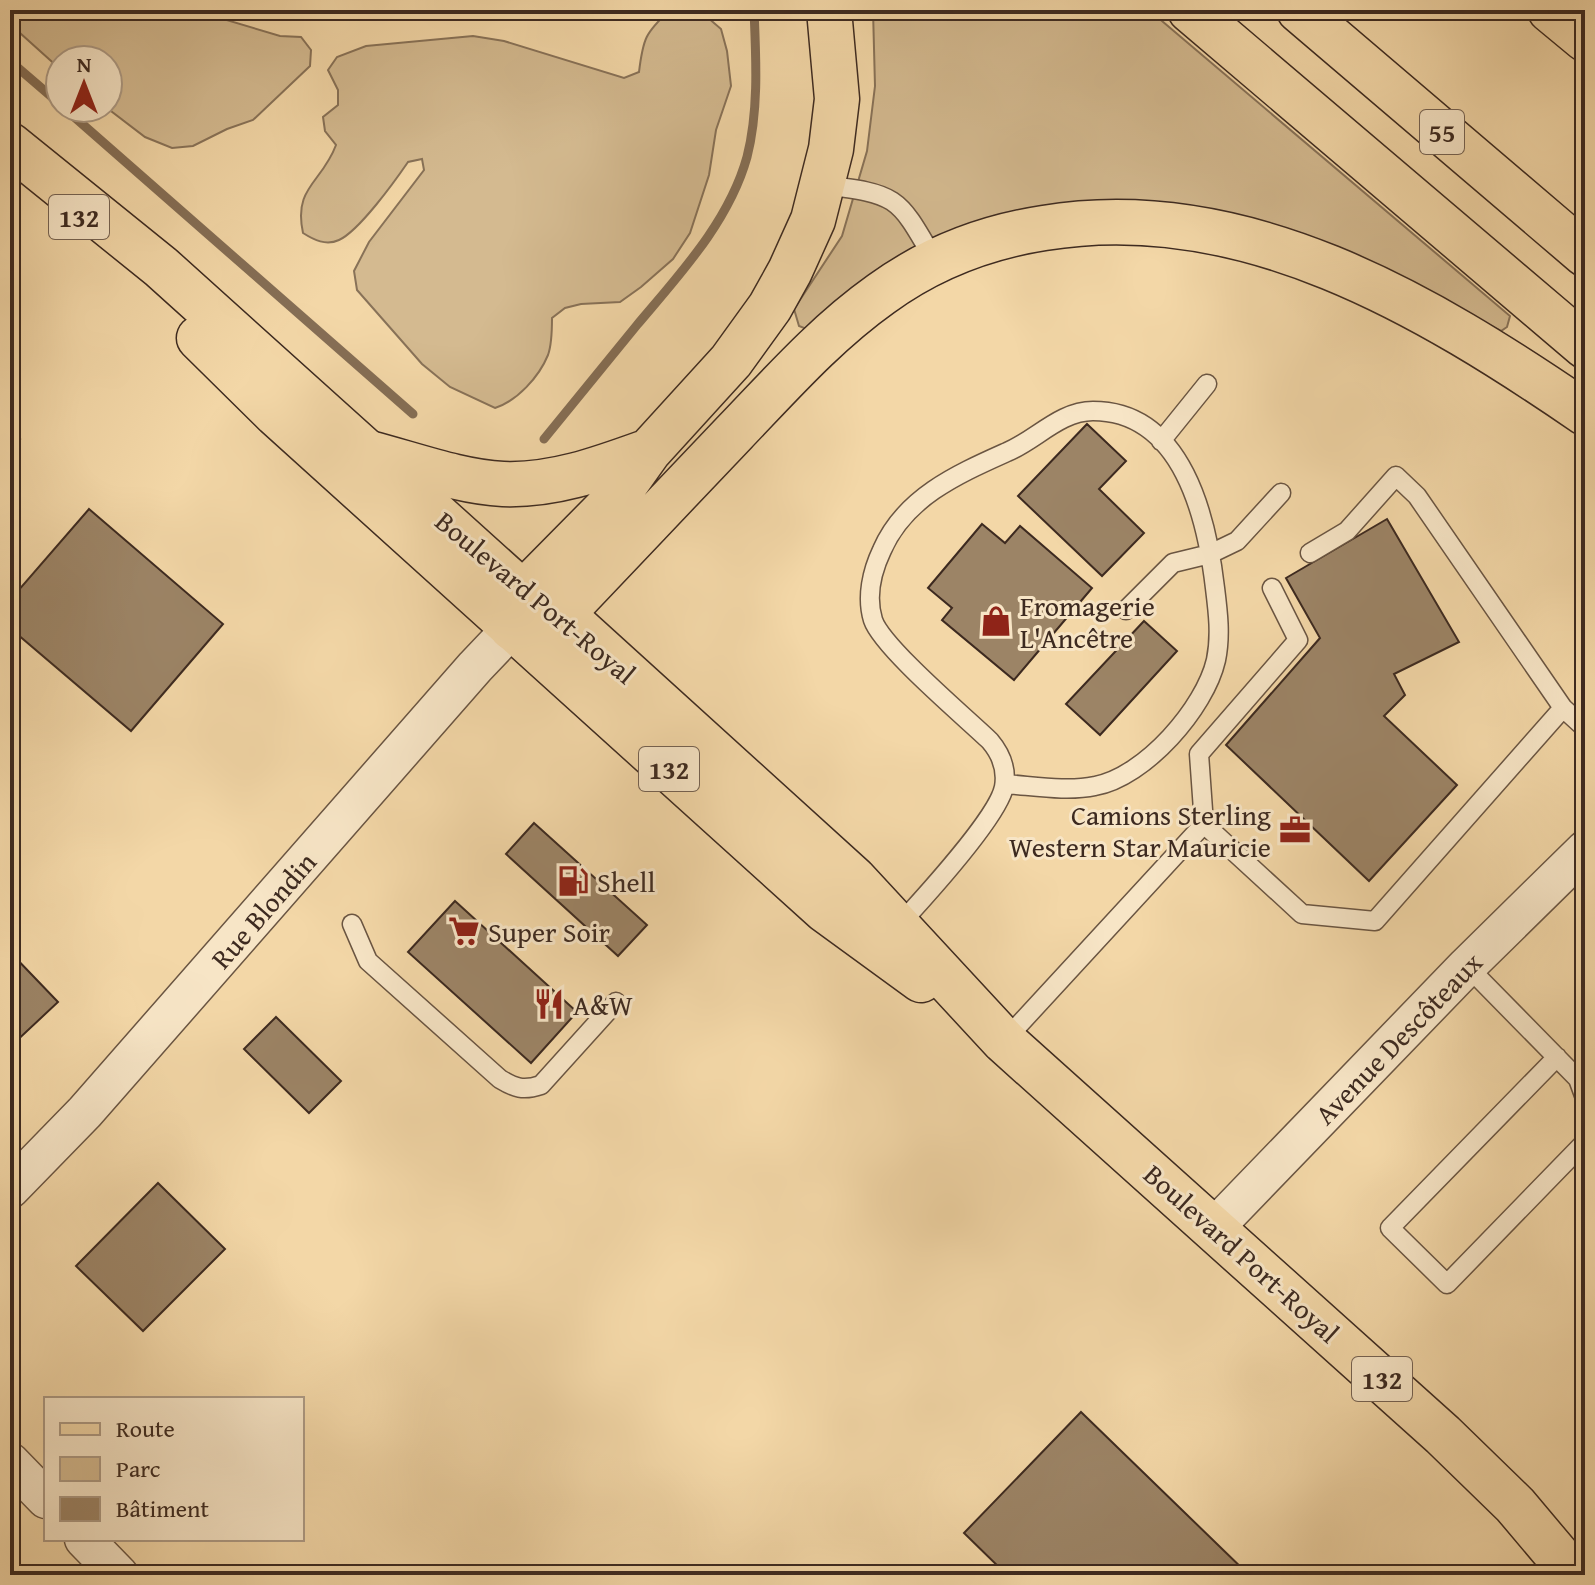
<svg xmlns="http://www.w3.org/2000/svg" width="1595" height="1585" font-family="'Gentium Book Plus',serif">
  <rect width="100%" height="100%" fill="#f3d7a7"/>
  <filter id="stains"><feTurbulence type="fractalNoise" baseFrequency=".0025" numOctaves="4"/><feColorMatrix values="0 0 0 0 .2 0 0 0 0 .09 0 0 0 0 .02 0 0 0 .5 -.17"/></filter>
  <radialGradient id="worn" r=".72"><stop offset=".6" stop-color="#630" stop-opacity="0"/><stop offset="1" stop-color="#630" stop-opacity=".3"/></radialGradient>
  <path fill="#d4ba90" stroke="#887258" stroke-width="2" d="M10,10H193L280,36L301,37L311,50L310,66L253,120L227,129L193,146L172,148L145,137L107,108L108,60H60V69L10,24Z
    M670,10H699L721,29L727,51L731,86L716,130L709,175L690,233L673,259L641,287L620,302L581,304L565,308L552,318C552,330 552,344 548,355C539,377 517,401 495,408L450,387L422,364L357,290L354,271L369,242L424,170L422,159L408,162C395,181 359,231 339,240C326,246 314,240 303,233C293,187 322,183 336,145L325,131L323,117L338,105V90L328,70L337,57L366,46L473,36L504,41L624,78L639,72C643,39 645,33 670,10Z
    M873,10H1149L1510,316L1507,327L1501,331L1394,275L1109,206L809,330L799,326L794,309L842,236L867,151L875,86Z"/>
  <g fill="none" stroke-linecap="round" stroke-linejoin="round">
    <path stroke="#856e55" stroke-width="9" d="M10,61L60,104
      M64,108L413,414
      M544,439C575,401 606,363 637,325C679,275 729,222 747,157C759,110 756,58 754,10"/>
  </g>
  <path fill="#9c8466" stroke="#3d2a20" stroke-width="2" d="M1087,424L1126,461L1099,489L1144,533L1102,576L1018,496Z
    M10,430L20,439L10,450Z
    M89,509L223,624L131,731L10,628V600Z
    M1387,519L1459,642L1394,674L1405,695L1384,716L1457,785L1369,881L1226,745L1320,638L1286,578Z
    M982,524L1005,543L1020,526L1092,588L1014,680L942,620L952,608L928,588Z
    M1144,621L1177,651L1100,735L1066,704Z
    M534,823L647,925L618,956L506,854Z
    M455,901L577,1012L531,1063L408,952Z
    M10,952L58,1002L10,1047Z
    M276,1017L341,1081L309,1113L244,1049Z
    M158,1183L225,1249L143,1331L76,1266Z
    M1081,1412L1249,1575H1007L964,1533Z"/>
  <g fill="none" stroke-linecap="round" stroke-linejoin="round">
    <defs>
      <path id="service" d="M823,185C899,194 898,197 935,261
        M1161,441L1207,384
        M1310,553L1347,531L1396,476L1417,496L1563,708
        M1126,610L1173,563L1210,554L1237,541L1281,493
        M1204,824L1199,754L1298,640L1272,588
        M352,924L368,961L500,1079C515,1088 523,1091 541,1085L616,1002
        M898,926C922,900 998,817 1004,787C1007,770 1001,754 990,741C965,717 882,647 873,620C866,597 872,571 882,550C905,497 958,474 1007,452C1036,440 1060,411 1093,411C1183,411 1207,519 1215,588C1218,612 1221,636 1216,660C1205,708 1145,777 1095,786C1067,792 1034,786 1005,784
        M1467,966L1578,1079L1585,1098
        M1004,1041L1204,824L1302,914L1375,921L1563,708L1585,728
        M1557,1057L1390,1228L1447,1284L1585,1142"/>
      <path id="minor" d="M10,1189L85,1112L475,667L512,628
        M1214,1228L1467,966L1585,850
        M10,1462L46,1499
        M84,1539L119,1575"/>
      <path id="primary" d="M10,145L161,267L523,593L562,614L854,879L1004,1041L1443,1435L1515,1505L1574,1575
        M199,338L276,414L825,910L921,980"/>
      <path id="motorway" d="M1190,10L1585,346
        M1299,10L1585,254
        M1550,10L1585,39
        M369,453C412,464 460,482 503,484C554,486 602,468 649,451
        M512,628L562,614C620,553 677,493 735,432C781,384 826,333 881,294C929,259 986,237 1044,228C1244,195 1427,305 1585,413
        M512,628L523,593L612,503L649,451L731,361L770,307L790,271L813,220L831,149L837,99L829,10"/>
    </defs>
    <use href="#service" stroke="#6a5542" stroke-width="21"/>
    <use href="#minor" stroke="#6a5542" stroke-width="41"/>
    <use href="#primary" stroke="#3d2a20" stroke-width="47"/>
    <use href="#motorway" stroke="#3d2a20" stroke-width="47"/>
    <use href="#service" stroke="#f7e5c6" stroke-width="18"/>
    <use href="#minor" stroke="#f7e5c6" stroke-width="38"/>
    <use href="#primary" stroke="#f3d7a7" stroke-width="44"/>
    <use href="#motorway" stroke="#f3d7a7" stroke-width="44"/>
  </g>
  <defs>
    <symbol id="shop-bare" viewBox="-9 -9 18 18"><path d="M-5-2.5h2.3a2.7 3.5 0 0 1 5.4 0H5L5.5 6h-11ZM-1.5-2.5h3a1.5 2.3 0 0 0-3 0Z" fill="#8f2418" stroke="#f7e5c6" stroke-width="2.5" paint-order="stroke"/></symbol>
    <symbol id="office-bare" viewBox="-9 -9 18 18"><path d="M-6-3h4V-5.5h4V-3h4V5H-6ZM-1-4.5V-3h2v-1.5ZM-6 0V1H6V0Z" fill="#8f2418" stroke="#f7e5c6" stroke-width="2.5" paint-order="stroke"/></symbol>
    <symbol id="fuel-bare" viewBox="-9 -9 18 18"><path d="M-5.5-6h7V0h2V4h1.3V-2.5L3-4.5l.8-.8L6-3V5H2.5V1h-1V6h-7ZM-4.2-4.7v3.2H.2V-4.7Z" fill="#8f2418" stroke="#f7e5c6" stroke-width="2.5" paint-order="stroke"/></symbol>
    <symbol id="supermarket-bare" viewBox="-9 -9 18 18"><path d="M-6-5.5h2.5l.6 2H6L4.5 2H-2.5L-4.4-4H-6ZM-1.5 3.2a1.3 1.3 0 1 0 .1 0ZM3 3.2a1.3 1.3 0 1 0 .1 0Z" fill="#8f2418" stroke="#f7e5c6" stroke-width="2.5" paint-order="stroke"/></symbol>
    <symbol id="restaurant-bare" viewBox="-9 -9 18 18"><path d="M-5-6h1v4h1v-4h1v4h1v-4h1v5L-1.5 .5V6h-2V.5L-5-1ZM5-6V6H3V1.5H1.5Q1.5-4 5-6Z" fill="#8f2418" stroke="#f7e5c6" stroke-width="2.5" paint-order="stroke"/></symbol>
  </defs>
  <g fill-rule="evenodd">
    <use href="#shop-bare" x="974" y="599" width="44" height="44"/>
    <use href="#office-bare" x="1273" y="808" width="44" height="44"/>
    <use href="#fuel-bare" x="551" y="859" width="44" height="44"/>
    <use href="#supermarket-bare" x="442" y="909" width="44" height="44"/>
    <use href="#restaurant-bare" x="527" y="982" width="44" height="44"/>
  </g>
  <g text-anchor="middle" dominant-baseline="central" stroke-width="6" stroke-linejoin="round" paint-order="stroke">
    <g fill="#f7e5c6" stroke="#756252" stroke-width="2">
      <rect x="1420" y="110" width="44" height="44" rx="6"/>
      <rect x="49" y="195" width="60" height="44" rx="6"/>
      <rect x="639" y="747" width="60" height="44" rx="6"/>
      <rect x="1352" y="1357" width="60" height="44" rx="6"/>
    </g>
    <g font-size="26" font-weight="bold" fill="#3d2a20">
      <text x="1442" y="132">55</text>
      <text x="79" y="217">132</text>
      <text x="669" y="769">132</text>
      <text x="1382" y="1379">132</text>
    </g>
    <g font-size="28" fill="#3d2a20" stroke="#f7e5c6">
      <text transform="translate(536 597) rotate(40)">Boulevard Port-Royal</text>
      <text transform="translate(263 910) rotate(-49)">Rue Blondin</text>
      <text transform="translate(1398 1038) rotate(-46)">Avenue Descôteaux</text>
      <text transform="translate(1242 1253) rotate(42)">Boulevard Port-Royal</text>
    </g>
    <g font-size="28" fill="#3d2a20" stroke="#f7e5c6" text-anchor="start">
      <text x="1020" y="605">Fromagerie<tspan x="1020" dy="32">L'Ancêtre</tspan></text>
      <text x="1271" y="814" text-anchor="end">Camions Sterling<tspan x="1271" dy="32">Western Star Mauricie</tspan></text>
      <text x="597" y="881">Shell</text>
      <text x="488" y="931">Super Soir</text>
      <text x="573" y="1004">A&amp;W</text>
    </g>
  </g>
  <rect width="1595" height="1585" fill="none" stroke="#f3d7a7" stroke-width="40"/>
  <rect x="12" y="12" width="1571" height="1561" fill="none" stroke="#3d2a20" stroke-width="4"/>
  <rect x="20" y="20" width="1555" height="1545" fill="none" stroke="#3d2a20" stroke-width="2"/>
  <rect x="44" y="1397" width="260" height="144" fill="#f7e5c6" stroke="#ad9a84" stroke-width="2"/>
  <rect x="60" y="1423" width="40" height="12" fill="#f3d7a7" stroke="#ad9a84" stroke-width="2"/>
  <text x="116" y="1437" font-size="24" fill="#3d2a20">Route</text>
  <rect x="60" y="1457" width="40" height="24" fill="#d4ba90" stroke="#ad9a84" stroke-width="2"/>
  <text x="116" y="1477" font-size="24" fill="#3d2a20">Parc</text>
  <rect x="60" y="1497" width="40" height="24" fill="#9c8466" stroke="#ad9a84" stroke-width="2"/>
  <text x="116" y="1517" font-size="24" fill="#3d2a20">Bâtiment</text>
  <g transform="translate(84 84)"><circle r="38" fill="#f7e5c6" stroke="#ad9a84" stroke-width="2"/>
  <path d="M0-6L14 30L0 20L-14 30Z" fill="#8f2418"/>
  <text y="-12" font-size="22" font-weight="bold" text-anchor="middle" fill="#3d2a20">N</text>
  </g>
  <rect width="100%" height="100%" filter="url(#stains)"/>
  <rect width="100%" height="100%" fill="url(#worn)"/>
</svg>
